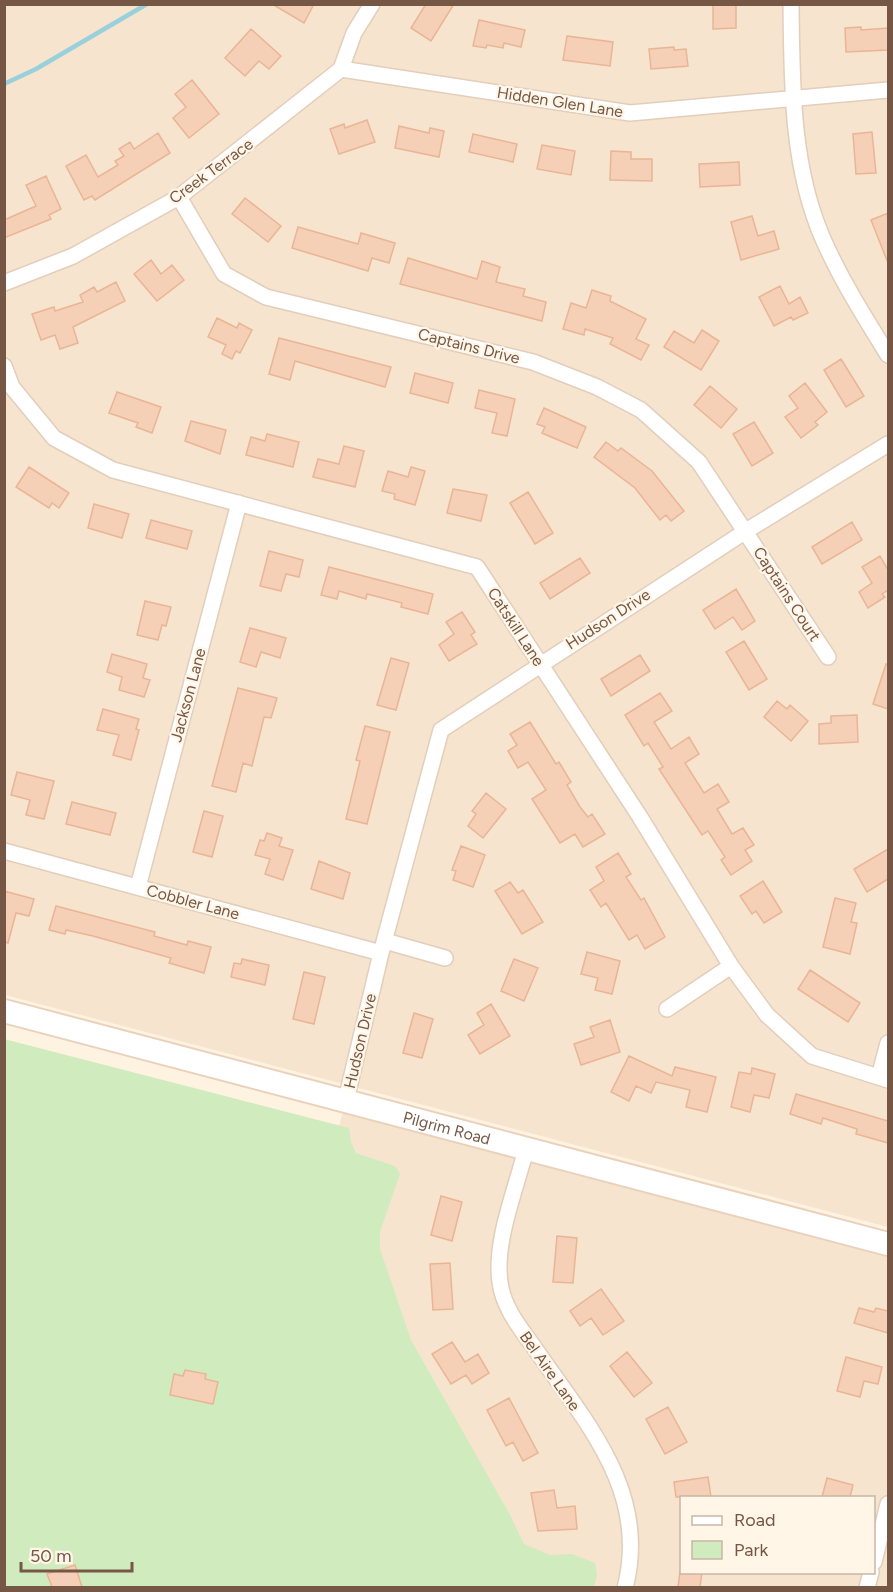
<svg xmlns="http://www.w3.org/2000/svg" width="893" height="1592" font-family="Figtree,sans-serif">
  <rect width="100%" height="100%" fill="#fef2e0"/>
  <path fill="#f6e4ce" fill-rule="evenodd" d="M4,5H888V1227L5,995Z
    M346,1100L888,1244V1587L218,1588ZM682,1498H874V1572H682Z"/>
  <path fill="#d0ecbe" d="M4,1039L349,1128L351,1142L356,1153L395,1166L400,1174L380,1232V1249L411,1340L509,1513L524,1544L550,1555L572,1554L595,1563L597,1575L594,1587H5Z"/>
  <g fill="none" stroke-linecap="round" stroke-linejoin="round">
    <path stroke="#99d0db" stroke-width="4.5" d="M4,84L36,69L147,4"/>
  </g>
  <path fill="#f5cfb6" stroke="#e9b595" stroke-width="1.5" d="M272,4H314L304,23Z
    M426,4H454L431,41L411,28Z
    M713,4H736V28L713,29Z
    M479,20L525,30L521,47L504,43L503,48L487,45L486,48L473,46Z
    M861,27V30L888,28V50L846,52L845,28Z
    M251,29L281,56L269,69L259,61L245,76L225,58Z
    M567,36L613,42L610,66L563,60Z
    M674,47V50L686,49L688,66L651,69L649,49Z
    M192,80L219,114L189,138L173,118L186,107L175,94Z
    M367,120L375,142L339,154L330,129L344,124L345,128Z
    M399,126L429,133L430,128L444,131L439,157L395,148Z
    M872,132L876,173L856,174L853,134Z
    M158,133L170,153L95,200L92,196L84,200L66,166L86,155L98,177L118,165L115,161L124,156L119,149L130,142L134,149Z
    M473,134L517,144L513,162L469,152Z
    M542,145L575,151L571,175L537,169Z
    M611,151L631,152V159H652V181L610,180Z
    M739,162L740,185L700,187L699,164Z
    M46,176L61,209L49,215L51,219L4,238V220L36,206L26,185Z
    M245,198L281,226L268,242L232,214Z
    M888,213V263L871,220Z
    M752,216L758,236L774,231L779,249L741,260L731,222Z
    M298,227L358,244L361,233L395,243L389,263L372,258L368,271L292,248Z
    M408,258L477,279L482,261L500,267L496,282L525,289L523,296L546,302L542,321L400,284Z
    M151,260L161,274L172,265L184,280L157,301L134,274Z
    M116,282L125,301L73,327L78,343L60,349L55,335L41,340L32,314L54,307L55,311L83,302L80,295L94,287L97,292Z
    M780,286L789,304L800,297L808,313L793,320L791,317L774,326L759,297Z
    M592,290L611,296L610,301L646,319L636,339L649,345L641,360L610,344L613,338L585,329L584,335L563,329L571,303L586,308Z
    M217,318L237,328L239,323L252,330L240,353L236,351L232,359L222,354L226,345L208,337Z
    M702,330L719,341L701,370L664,347L674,331L694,343Z
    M279,338L391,367L385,387L295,361L290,380L269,374Z
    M841,359L864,396L846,407L824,370Z
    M415,373L453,383L448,403L410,393Z
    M805,383L827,412L815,422L818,425L801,438L785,417L798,408L789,396Z
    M710,386L737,409L721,428L694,405Z
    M479,390L515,399L507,436L492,433L497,413L475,408Z
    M117,392L161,407L152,433L136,427L138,423L109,413Z
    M544,408L586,427L577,448L542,433L545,427L537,424Z
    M191,421L226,430L220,454L185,441Z
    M754,422L773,453L752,466L733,434Z
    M267,434L299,442L293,467L246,455L251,437L265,441Z
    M606,442L618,451L621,448L652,471L684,511L671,521L666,515L660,520L635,488L594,457Z
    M344,446L364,451L355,487L313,477L318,459L339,464Z
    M29,467L69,493L59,508L52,503L49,508L16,487Z
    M411,467L425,471L415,505L394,499L395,494L382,491L388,471L408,477Z
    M453,489L487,495L481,521L447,513Z
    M528,492L553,533L535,544L510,503Z
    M94,504L129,514L122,538L88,528Z
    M151,520L192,531L187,549L146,538Z
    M852,522L862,540L822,564L812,547Z
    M269,551L303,560L299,577L286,574L281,591L260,586Z
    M880,556L888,570V590L882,594L885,597L868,608L859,592L872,583L862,567Z
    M580,558L590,573L550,599L540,583Z
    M329,567L433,594L428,614L401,607L402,603L367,594L366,599L339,591L337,599L321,595Z
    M736,589L755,621L742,630L733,617L715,629L703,610Z
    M145,601L171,607L166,626L162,625L158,640L137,635Z
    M462,612L475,632L471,635L477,644L449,661L439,645L454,634L446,622Z
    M250,628L286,638L280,658L261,652L256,667L240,662Z
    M744,641L767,679L749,690L726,652Z
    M112,654L147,664L143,678L150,680L144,697L119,690L122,677L107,672Z
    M640,655L650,671L611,696L601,679Z
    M391,658L409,663L396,710L377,705Z
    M886,664H888V709L873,704Z
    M238,688L277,698L271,718L264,717L252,766L243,763L236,792L212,786Z
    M660,693L672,711L654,722L671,749L689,737L699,754L685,763L704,793L718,784L729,802L717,809L732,834L743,828L754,845L745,850L752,861L731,875L721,860L725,857L708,831L702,835L659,769L663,767L648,743L644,746L625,715Z
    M777,701L787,709L790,705L808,721L791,741L764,717Z
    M103,709L139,719L136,729L139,730L131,760L113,755L119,735L97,730Z
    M857,715L858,742L819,744V724L831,723V716Z
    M530,722L556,764L559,762L571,782L567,785L580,807L588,817L592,814L605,834L583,847L575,834L560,843L532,799L546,790L528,762L518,768L508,751L517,745L510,734Z
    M365,726L390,732L367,824L346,819L360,761L356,760Z
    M17,772L54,781L44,819L26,815L30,800L11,795Z
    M486,793L506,809L483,838L468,826L476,814L472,811Z
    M72,802L116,813L110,835L66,824Z
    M204,811L223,816L212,857L193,852Z
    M267,833L282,838L279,846L293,850L283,880L265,874L270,859L255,855L260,840L264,841Z
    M461,846L485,855L473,887L453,880L456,871L452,870Z
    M888,849V879L867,892L854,869Z
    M618,853L631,874L626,877L641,900L644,898L665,937L645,949L637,935L629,940L606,903L601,907L590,890L604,881L596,867Z
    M319,861L350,873L343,899L311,889Z
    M763,881L782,912L764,923L756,911L752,914L740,896Z
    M510,882L518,893L523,890L543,922L522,934L495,891Z
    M4,891L34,899L29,916L16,913L8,943L4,942Z
    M835,898L856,903L851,922L857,923L850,954L823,947Z
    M56,906L155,932L154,936L187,945L188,941L211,947L204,973L169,963L171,958L93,936L66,930L65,934L49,930Z
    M587,952L620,961L612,994L595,990L598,978L581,974Z
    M242,959L269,965L265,985L231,977L234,963L241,964Z
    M514,959L538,968L524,1001L501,991Z
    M810,970L860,1003L848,1022L798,989Z
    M304,972L325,977L314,1024L293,1019Z
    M491,1004L510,1036L480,1054L468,1035L484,1025L477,1013Z
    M414,1013L433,1019L422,1058L403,1053Z
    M610,1020L620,1052L581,1065L574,1044L594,1037L590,1027Z
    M629,1056L672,1076L675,1067L716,1077L707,1112L686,1107L690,1090L656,1082L651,1093L636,1086L629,1101L611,1092Z
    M752,1068L775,1074L769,1098L754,1095L750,1112L731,1107L739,1072L751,1074Z
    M796,1094L888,1121V1143L856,1134L857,1129L823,1118L821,1124L790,1114Z
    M441,1196L462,1202L452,1241L431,1235Z
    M557,1236L577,1238L573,1283L553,1282Z
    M450,1263L453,1309L433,1310L430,1264Z
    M601,1289L624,1321L603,1335L591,1318L580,1326L570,1311Z
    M859,1308L874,1312L876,1308L888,1311V1333L854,1323Z
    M452,1342L465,1362L478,1354L489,1373L472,1384L466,1375L451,1384L432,1354Z
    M627,1352L652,1383L634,1397L610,1366Z
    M846,1357L882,1367L878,1384L864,1381L860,1397L837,1391Z
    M185,1370L206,1374L205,1379L218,1382L213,1404L170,1395L174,1374L183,1376Z
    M509,1398L538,1453L523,1461L513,1442L506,1446L487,1410Z
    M668,1407L687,1442L665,1454L646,1419Z
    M708,1477L711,1497H676L674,1482Z
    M827,1478L853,1485L850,1497H822Z
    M554,1490L557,1508L575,1506L577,1529L538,1531L531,1493Z
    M75,1565L82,1587H52L47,1574Z
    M680,1572H702L700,1587H678Z"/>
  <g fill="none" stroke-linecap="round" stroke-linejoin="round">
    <defs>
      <path id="street" d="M791,4C792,83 791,166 823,239C841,280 865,318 888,355
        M341,69L630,113L888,90
        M341,69L354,33L372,4
        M179,197L224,274L266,297L533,362L597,387L641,410L699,462L828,657
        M4,283L73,256L179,197L341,69
        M4,366L12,387L54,438L113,470L477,567L640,817L731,966L767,1015L812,1056L888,1080
        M4,851L381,953
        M138,887L239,503
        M385,941L445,958
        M667,1009L731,966
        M879,1077L888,1043
        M346,1100L381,953L441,730L746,531L888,444
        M526,1149C516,1189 494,1242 500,1282C503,1308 521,1329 536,1350C586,1423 650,1492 625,1588
        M874,1562L888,1504
        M867,1588L871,1572"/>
      <g id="secondary">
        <path id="s1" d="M4,1011L888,1244"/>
      </g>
    </defs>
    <use href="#street" stroke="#e2cebb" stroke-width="18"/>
    <use href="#secondary" stroke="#ead1bb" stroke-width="26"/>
    <use href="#street" stroke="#fff" stroke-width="15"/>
    <use href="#secondary" stroke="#fff" stroke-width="22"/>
  </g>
  <g text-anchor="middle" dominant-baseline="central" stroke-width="4.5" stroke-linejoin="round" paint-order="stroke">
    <g font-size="16" fill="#765746" stroke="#fff6e7">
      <text transform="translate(560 102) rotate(9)">Hidden Glen Lane</text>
      <text transform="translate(211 171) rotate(-36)">Creek Terrace</text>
      <text transform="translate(469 346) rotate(14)">Captains Drive</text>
      <text transform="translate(787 594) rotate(57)">Captains Court</text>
      <text transform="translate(608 619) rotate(-33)">Hudson Drive</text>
      <text transform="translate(516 627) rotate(57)">Catskill Lane</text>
      <text transform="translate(188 695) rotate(-75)">Jackson Lane</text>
      <text transform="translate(193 902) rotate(15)">Cobbler Lane</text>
      <text transform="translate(360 1041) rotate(-77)">Hudson Drive</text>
      <text stroke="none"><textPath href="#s1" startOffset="458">Pilgrim Road</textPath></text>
      <text transform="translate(550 1371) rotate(55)">Bel Aire Lane</text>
    </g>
  </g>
  <rect width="893" height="1592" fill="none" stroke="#765746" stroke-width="12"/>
  <rect x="680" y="1496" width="195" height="78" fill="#fff6e7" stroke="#c8b6a7" stroke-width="1.5"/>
  <rect x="692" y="1516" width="30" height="9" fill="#ffffff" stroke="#c8b6a7" stroke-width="1.5"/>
  <text x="734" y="1526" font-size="18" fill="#765746">Road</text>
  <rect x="692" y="1541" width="30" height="18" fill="#d0ecbe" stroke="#c8b6a7" stroke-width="1.5"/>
  <text x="734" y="1556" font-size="18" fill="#765746">Park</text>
  <path d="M21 1562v9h111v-9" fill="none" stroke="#765746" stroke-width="3"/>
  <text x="30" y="1562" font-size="18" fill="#765746" stroke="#fff6e7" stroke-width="4.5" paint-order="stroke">50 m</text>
</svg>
